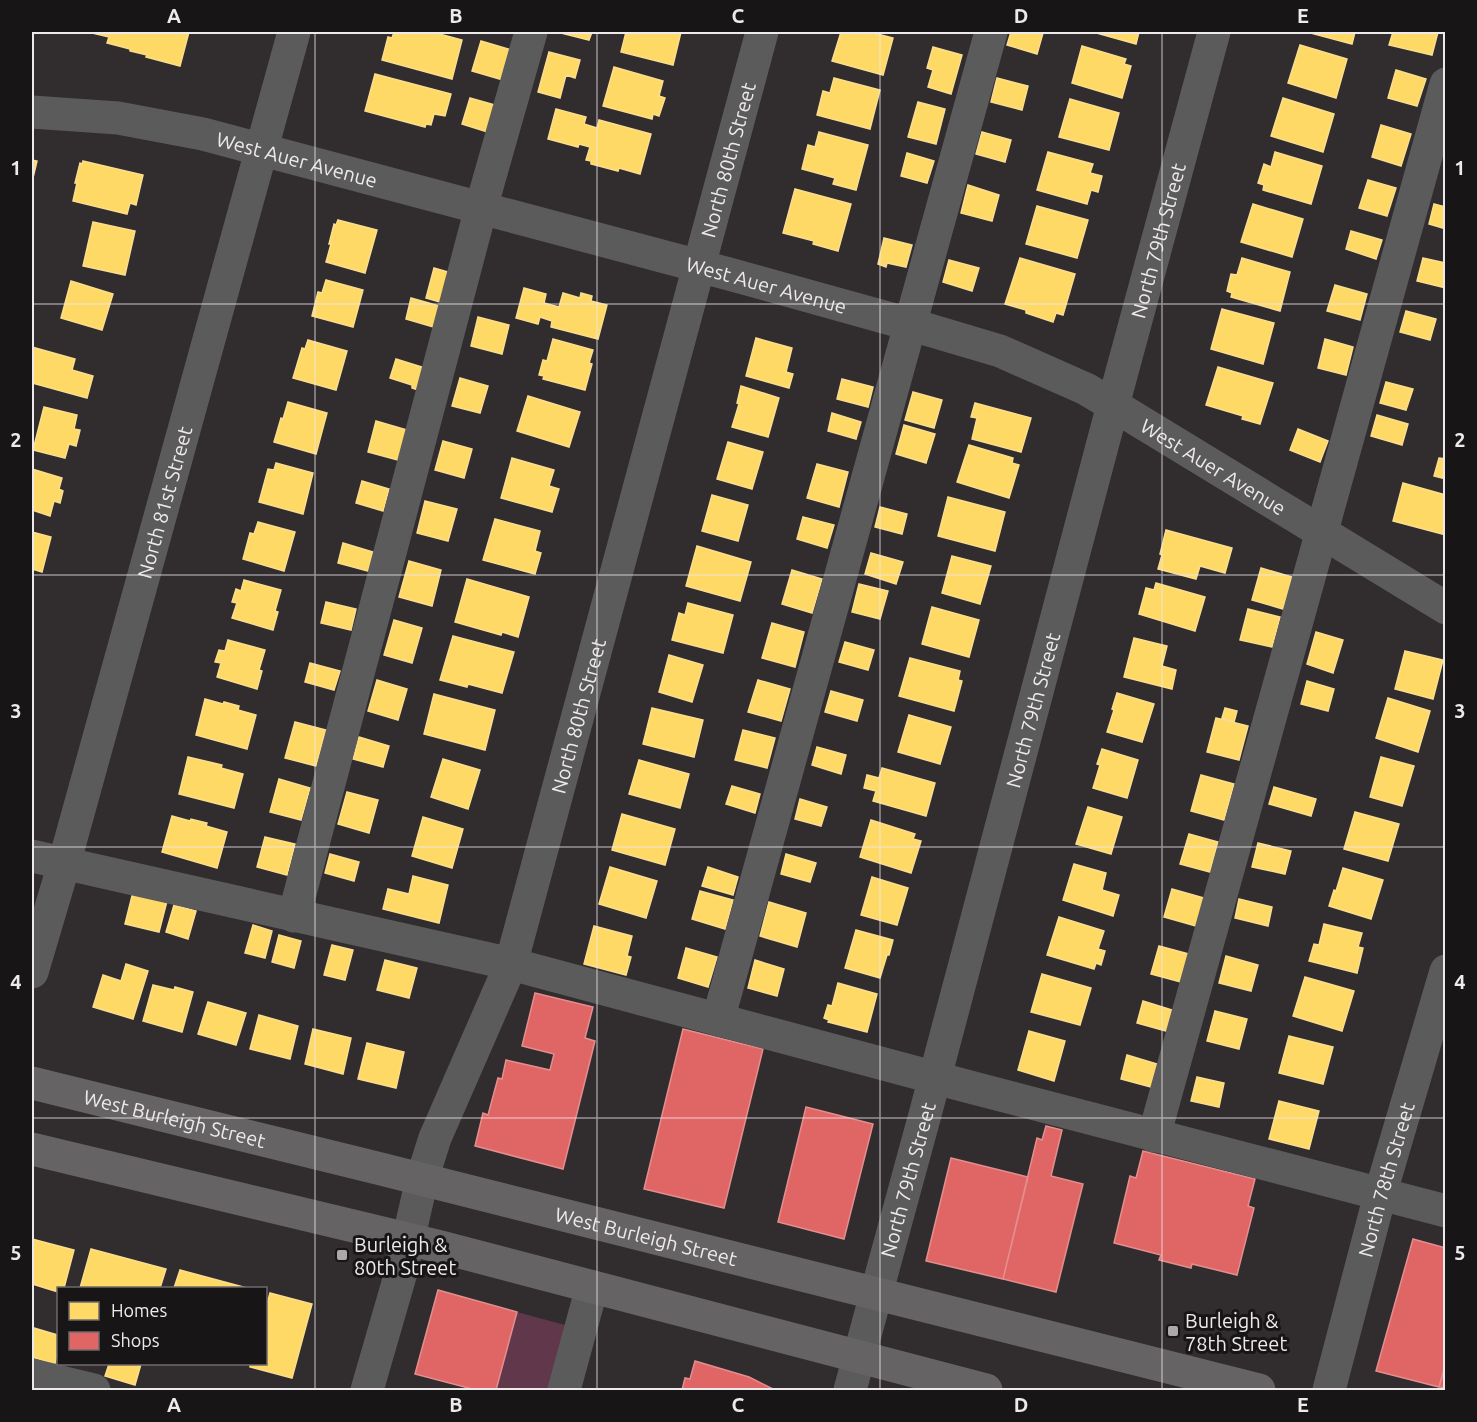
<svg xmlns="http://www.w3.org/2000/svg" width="1477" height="1422" font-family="Ubuntu,sans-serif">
  <rect width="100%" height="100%" fill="#312c2e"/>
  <path fill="#60374b" d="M517,1312L565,1325L549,1390H496Z"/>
  <path fill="#ffd966" stroke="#fade8e" stroke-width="1.5" d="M88,32H189L180,66L146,57L147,55L130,51V49L107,43L109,37Z
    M394,32H432L462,40L452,79L382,60L388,37L392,38Z
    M557,32H592L589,40Z
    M626,32H681L673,65L621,52Z
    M841,32H870L893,38L883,75L832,61Z
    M1011,32H1037L1043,33L1037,54L1007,45Z
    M1093,32H1139L1136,44Z
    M1307,32H1355L1352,44Z
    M1393,32H1438L1432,55L1389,45Z
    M481,41L512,50L503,80L472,71Z
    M1300,45L1347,59L1336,98L1288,83Z
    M1082,46L1126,59L1124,64L1131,66L1122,98L1072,83Z
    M933,47L962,55L951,94L928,87L933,70L927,68Z
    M549,52L580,60L575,78L566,75L560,98L538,92Z
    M614,67L663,81L659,96L665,98L659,116L653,114L652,119L603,106Z
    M1396,70L1426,79L1417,106L1388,98Z
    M375,74L451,94L445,116L434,114L431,125L426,124L425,127L365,111Z
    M834,78L880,90L870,129L817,115L823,91L830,93Z
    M997,78L1028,86L1022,110L991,102Z
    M470,98L502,107L494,134L462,124Z
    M1283,98L1334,114L1323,152L1271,136Z
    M1070,99L1119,113L1109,150L1059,137Z
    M918,102L945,109L936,144L908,137Z
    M556,109L586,117L584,124L597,128L599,120L651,134L640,174L619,168L618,171L591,164V161L586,160L590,147L579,144L578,147L548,139Z
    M1381,125L1411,134L1401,166L1372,157Z
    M819,132L868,145L856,190L833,184L835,178L802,169L808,145L815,147Z
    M982,132L1011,140L1005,162L976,154Z
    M1048,152L1093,164L1090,173L1102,176L1098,192L1091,190L1087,204L1037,190Z
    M1275,152L1322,166L1311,204L1263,190L1264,185L1258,183L1264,164L1271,167Z
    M907,153L934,161L927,183L901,176Z
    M32,160L37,161L32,182Z
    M83,161L143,175L136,205L130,203L127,214L73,201L77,183H75L80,163L82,164Z
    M1368,180L1396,188L1387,216L1359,208Z
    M968,185L999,195L992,221L961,213Z
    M795,189L851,204L838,251L813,244L814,241L783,233Z
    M1253,204L1303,219L1292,257L1241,242Z
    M1434,204L1446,207V229L1429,224Z
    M1037,206L1088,220L1077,258L1026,244Z
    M338,220L377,230L365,273L326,262L331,244H329L334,224L336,225Z
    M93,222L135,231L125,275L83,266Z
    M1351,231L1382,240L1376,259L1346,249Z
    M884,238L912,245L906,267L887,263L886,267L878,264Z
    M1020,258L1075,274L1063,315L1056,313L1053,322L1026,313V310L1005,304Z
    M1242,258L1290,272L1280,311L1231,297L1232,293L1227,291L1231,274L1237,275Z
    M1423,258L1446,263V288L1417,281Z
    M949,260L979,268L972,291L943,282Z
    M434,268L455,274L447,304L426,298Z
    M326,280L363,290L353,327L312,316L318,292L322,293Z
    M71,281L113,294L102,330L61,318Z
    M1335,285L1367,294L1360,320L1327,311Z
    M524,288L546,294L544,303L559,307L563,293L580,298L581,293L592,296L591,301L607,305L598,339L551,327L552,321L540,317L538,324L516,318Z
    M411,298L443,307L437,328L406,319Z
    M1222,309L1274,323L1263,364L1211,349Z
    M1406,311L1436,319L1430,340L1400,332Z
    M478,317L509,325L502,354L471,346Z
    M756,338L792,348L786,372L793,374L789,388L746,376Z
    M553,339L593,350L589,363L592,364L585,390L543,379L544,376L539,375L543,360L547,361Z
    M1325,339L1353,347L1346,375L1318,368Z
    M308,340L347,351L336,390L293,378L302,348L305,349Z
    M32,347L75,359L72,370L93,376L87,398L32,383Z
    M396,359L425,368L418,390L412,388V385L390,378Z
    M1218,367L1273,383L1260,424L1242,419L1243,416L1206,405Z
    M460,378L488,386L480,413L452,406Z
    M842,379L873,387L868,407L837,399Z
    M1386,382L1413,389L1406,410L1380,403Z
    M741,386L779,398L768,437L732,427L739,404L737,403Z
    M913,392L942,400L934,428L905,420Z
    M528,396L580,412L569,447L517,431Z
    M288,402L327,413L316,454L274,442L281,418L283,419Z
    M975,403L1031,418L1021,452L972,439L977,418L971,417Z
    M44,407L77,415L74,429L80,430L76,446L69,444L65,458L33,450Z
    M832,413L861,422L856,439L828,431Z
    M1377,415L1408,424L1402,445L1371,436Z
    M376,421L407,430L398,460L368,452Z
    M904,425L935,434L926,463L896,454Z
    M1298,429L1328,441L1320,462L1290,450Z
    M443,441L472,449L464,478L435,470Z
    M728,442L763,452L752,489L717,479Z
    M969,445L1013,458L1012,463L1019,465L1009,498L957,482Z
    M512,458L554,470L549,486L559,489L552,512L501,498Z
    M1439,458L1446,459V479L1434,476Z
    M276,463L313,473L303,514L259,502L268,469L274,470Z
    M817,464L848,472L839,507L807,498Z
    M32,469L62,478L59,489L63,491L60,503L54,501L50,516L32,510Z
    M362,481L389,489L383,511L356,503Z
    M1403,483L1446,495V535L1393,521Z
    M712,495L748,505L738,541L702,531Z
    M948,497L1005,512L995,551L938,536Z
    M425,501L457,509L448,541L417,533Z
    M880,507L907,514L902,534L875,527Z
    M803,517L834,525L827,548L797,539Z
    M495,519L540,531L535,551L541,553L535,574L483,560Z
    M258,522L295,532L284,571L243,559L250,533L254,534Z
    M1166,530L1232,548L1225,573L1200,566L1196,579L1158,569L1162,555L1160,554Z
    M32,532L51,537L42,572L32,569Z
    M343,543L373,552L368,571L338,563Z
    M697,546L751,562L740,601L686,586Z
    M871,553L903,562L896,584L865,574Z
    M952,556L991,566L980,604L942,593Z
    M409,561L441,570L432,606L399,597Z
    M1261,568L1292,577L1283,609L1252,600Z
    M792,570L822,579L812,613L782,604Z
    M467,579L529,597L518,637L502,632L501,635L455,622Z
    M244,580L281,590L275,611L278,612L273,630L232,618L237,603L232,602L236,589L241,591Z
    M1156,583L1205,597L1195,631L1139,614L1146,588L1154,590Z
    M859,584L888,591L880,619L852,612Z
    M326,602L356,609L351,630L321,623Z
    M688,603L733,615L723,653L672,640L679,613L685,615Z
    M932,607L979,620L969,657L922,644Z
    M1248,609L1280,617L1272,647L1240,640Z
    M394,620L422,628L412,663L384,655Z
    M772,623L804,632L795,667L762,658Z
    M1316,632L1343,640L1333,673L1307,664Z
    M453,636L514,652L502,693L468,684L467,687L440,680Z
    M1134,638L1167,646L1162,666L1176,670L1172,689L1124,677Z
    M228,640L265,650L259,670L262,671L257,689L217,677L221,663L215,662L219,650L225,651Z
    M845,642L874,650L868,670L839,662Z
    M1405,651L1443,660L1433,699L1395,689Z
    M669,655L703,665L692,702L659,692Z
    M910,658L960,671L958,680L962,681L954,711L899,696Z
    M310,663L340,671L334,690L305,682Z
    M377,680L407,689L398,720L368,711Z
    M758,680L790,689L781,721L748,712Z
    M1307,681L1334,689L1328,711L1301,704Z
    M831,691L863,700L857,721L825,712Z
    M1117,693L1154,704L1142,742L1107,732L1114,710L1112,709Z
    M434,694L495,710L485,750L424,734Z
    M1388,698L1430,711L1418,752L1376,738Z
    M205,699L223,704L224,702L239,706L238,710L256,715L247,749L196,735Z
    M652,708L703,720L694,757L643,744Z
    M1225,708L1237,711L1234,722L1222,718Z
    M909,715L951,727L940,764L898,752Z
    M1216,718L1248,726L1239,760L1207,752Z
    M295,722L326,730L316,766L285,758Z
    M743,730L775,738L767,768L735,760Z
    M359,737L389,746L383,767L353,759Z
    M817,747L846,755L841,774L812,765Z
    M1102,749L1138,760L1127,798L1093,788L1100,765L1097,764Z
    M188,757L222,765L221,768L243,774L234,808L179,794Z
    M1381,757L1414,766L1402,806L1370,797Z
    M443,759L480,770L468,809L431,797Z
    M639,760L689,774L680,808L629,794Z
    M882,768L935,783L926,816L873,801L876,791L864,788L867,775L879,778Z
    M1201,775L1234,784L1224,820L1191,811Z
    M279,779L310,788L301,820L270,812Z
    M732,786L760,794L755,813L726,804Z
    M1274,787L1316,799L1311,816L1269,804Z
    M347,792L378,800L369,833L338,824Z
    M800,799L827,807L821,826L795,819Z
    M1088,807L1122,817L1111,854L1076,844Z
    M1355,812L1399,824L1388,861L1344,849Z
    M622,814L675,829L665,865L612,850Z
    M172,816L190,821L191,819L207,823L206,826L227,832L217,868L162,852Z
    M423,817L463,829L452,868L412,856Z
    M871,820L915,834L913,839L921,841L911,873L860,857Z
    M1189,834L1218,842L1210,872L1180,864Z
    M265,837L295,844L287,875L257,867Z
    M1258,843L1291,851L1285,874L1252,867Z
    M330,854L359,862L354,881L325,873Z
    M786,854L816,863L810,882L781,874Z
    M1074,864L1106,873L1102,890L1119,895L1113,916L1063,900Z
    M610,867L657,881L646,918L599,904Z
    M708,867L738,877L733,895L702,886Z
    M1343,868L1383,880L1371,919L1329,906L1334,890L1336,891Z
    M413,876L448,885L439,923L383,909L388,889L409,894Z
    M872,877L908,888L897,925L861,915Z
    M1172,889L1204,898L1196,926L1164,917Z
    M700,891L733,900L725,929L692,919Z
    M133,892L167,901L159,932L125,924Z
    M1239,899L1272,907L1268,926L1235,918Z
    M769,902L806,913L797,947L760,936Z
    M174,905L196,911L188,939L166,932Z
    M1059,917L1104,931L1098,949L1105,951L1101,965L1096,963L1094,969L1047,955Z
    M1324,924L1362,933L1358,947L1363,948L1357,973L1309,961L1314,944L1319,945Z
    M253,925L272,931L265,958L245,953Z
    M594,926L632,936L627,956L631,957L626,975L584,964Z
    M856,930L893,940L889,955H887L880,978L845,968Z
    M279,935L301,941L294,968L272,962Z
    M332,945L353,950L345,980L324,975Z
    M1159,946L1189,954L1181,982L1151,974Z
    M686,948L717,957L708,987L678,978Z
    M1226,956L1258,965L1251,991L1219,983Z
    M385,960L417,968L409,998L377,990Z
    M755,960L784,969L777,996L748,988Z
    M126,964L148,971L133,1019L93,1007L103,975L121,981Z
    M1042,974L1091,988L1080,1025L1031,1012Z
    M1305,977L1354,991L1342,1031L1293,1016Z
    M838,983L877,994L867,1032L828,1022L829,1020L824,1018L828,1005L832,1006Z
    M153,985L174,990L175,987L193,992L182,1032L143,1021Z
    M1143,1001L1172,1010L1166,1031L1137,1023Z
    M208,1002L246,1013L236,1045L198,1034Z
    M1215,1011L1247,1019L1239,1049L1207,1041Z
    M259,1015L298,1026L290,1059L250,1049Z
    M313,1029L351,1038L343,1074L305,1064Z
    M1029,1031L1065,1041L1054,1081L1018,1070Z
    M1289,1036L1333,1047L1323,1084L1279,1073Z
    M367,1043L404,1052L396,1088L358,1079Z
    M1127,1055L1157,1064L1151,1087L1121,1079Z
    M1197,1077L1224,1083L1219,1107L1191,1101Z
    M1279,1101L1319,1111L1309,1149L1269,1139Z
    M32,1239L74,1250L64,1288H58V1292L32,1284Z
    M91,1249L166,1269L160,1288H80Z
    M180,1270L247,1288H174Z
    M270,1293L312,1304L292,1378L250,1367V1364H266V1308Z
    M34,1328L58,1335V1349L55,1364L32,1357V1337Z
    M109,1364H141L135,1385L105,1376Z"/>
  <path fill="#e06666" stroke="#e48e8e" stroke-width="1.5" d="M535,993L593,1007L585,1038L595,1041L563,1169L475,1146L483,1113L488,1115L498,1078L502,1079L506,1060L550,1070L554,1054L522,1046Z
    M683,1029L763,1049L724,1208L644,1189Z
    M806,1107L873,1124L844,1239L778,1222Z
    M1046,1126L1062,1130L1051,1176L1083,1184L1056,1292L1003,1279L1037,1138L1042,1140Z
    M1143,1151L1255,1179L1248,1206L1254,1208L1237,1275L1192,1264L1191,1268L1159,1260L1161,1255L1114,1243L1130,1176L1136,1178Z
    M951,1158L1028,1177L1003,1279L926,1261Z
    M1413,1239L1446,1248V1362L1439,1387L1376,1371Z
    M438,1290L517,1312L496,1390H476L415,1374Z
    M695,1361L749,1377L775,1390H682L685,1378L690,1379Z
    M1446,1362V1388L1439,1387Z"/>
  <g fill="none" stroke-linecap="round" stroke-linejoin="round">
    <g stroke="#5c5b5b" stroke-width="33">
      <path id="s1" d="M32,112L118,118L203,134L729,274L909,324L1000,351L1086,389L1113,405L1446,608"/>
      <path d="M32,856L511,964L966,1086L1446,1211"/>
      <path d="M294,916L481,208L531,32"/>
      <path id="s2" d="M32,972L64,864L294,32"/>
      <path d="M718,1020L991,32"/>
      <path d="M1154,1136L1446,84"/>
      <path d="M32,1375L94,1390"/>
      <path id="s3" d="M367,1390L400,1276L422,1179L435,1138L511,964L762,32"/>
      <path d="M564,1390L592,1287"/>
      <path id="s4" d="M850,1390L926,1111L1113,405L1214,32"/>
      <path id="s5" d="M1329,1390L1380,1195L1446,971"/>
    </g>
    <g stroke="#666364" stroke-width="33">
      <path id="s6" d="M32,1083L381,1169L1259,1390"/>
      <path d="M32,1149L441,1247L986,1390"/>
    </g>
  </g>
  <path fill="none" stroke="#eeeaec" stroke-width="1.5" stroke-opacity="0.55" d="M315,32V1390M597,32V1390M880,32V1390M1162,32V1390M32,304H1446M32,575H1446M32,847H1446M32,1118H1446"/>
  <g fill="#aca8aa" stroke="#181516" stroke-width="2">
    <rect x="336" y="1249" width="12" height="12" rx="3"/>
    <rect x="1167" y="1325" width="12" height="12" rx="3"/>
  </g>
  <g text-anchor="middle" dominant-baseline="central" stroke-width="6" stroke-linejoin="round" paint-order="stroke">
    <g font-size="20" fill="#eeeaec" stroke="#181516">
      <text stroke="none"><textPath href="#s1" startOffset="270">West Auer Avenue</textPath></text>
      <text stroke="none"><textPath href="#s3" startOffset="1284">North 80th Street</textPath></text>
      <text stroke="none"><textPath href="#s4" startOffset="1190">North 79th Street</textPath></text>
      <text stroke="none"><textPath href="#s1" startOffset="756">West Auer Avenue</textPath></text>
      <text stroke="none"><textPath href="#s1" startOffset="1242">West Auer Avenue</textPath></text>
      <text stroke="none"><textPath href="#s2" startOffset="488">North 81st Street</textPath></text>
      <text stroke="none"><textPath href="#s4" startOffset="704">North 79th Street</textPath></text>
      <text stroke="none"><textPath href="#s3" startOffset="708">North 80th Street</textPath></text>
      <text stroke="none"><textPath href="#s6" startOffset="147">West Burleigh Street</textPath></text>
      <text stroke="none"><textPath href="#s5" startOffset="218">North 78th Street</textPath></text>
      <text stroke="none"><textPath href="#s4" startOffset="218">North 79th Street</textPath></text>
      <text stroke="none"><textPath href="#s6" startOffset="633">West Burleigh Street</textPath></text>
    </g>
    <g font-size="20" fill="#eeeaec" stroke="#181516" text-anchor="start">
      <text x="354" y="1244">Burleigh &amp;<tspan x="354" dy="23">80th Street</tspan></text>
      <text x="1185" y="1320">Burleigh &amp;<tspan x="1185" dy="23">78th Street</tspan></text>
    </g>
  </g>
  <rect width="1477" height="1422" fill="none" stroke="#181516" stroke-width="66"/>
  <rect x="57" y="1287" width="210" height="78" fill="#181516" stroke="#6e6a6c" stroke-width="1.5"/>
  <rect x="69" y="1302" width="30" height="18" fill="#ffd966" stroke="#6e6a6c" stroke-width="1.5"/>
  <text x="111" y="1317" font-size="18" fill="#eeeaec">Homes</text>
  <rect x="69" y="1332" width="30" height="18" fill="#e06666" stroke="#6e6a6c" stroke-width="1.5"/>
  <text x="111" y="1347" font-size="18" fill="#eeeaec">Shops</text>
  <rect x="33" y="33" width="1411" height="1356" fill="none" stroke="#eeeaec" stroke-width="2"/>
  <g font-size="20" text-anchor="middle" font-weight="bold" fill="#eeeaec">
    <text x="174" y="23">A</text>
    <text x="456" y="23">B</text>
    <text x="738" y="23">C</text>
    <text x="1021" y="23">D</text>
    <text x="1303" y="23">E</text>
    <text x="16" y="175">1</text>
    <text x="1460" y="175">1</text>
    <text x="16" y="447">2</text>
    <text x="1460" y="447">2</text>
    <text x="16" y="718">3</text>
    <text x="1460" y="718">3</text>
    <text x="16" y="989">4</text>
    <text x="1460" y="989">4</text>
    <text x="16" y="1260">5</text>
    <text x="1460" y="1260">5</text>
    <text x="174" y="1412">A</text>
    <text x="456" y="1412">B</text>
    <text x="738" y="1412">C</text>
    <text x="1021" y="1412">D</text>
    <text x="1303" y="1412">E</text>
  </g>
</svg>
